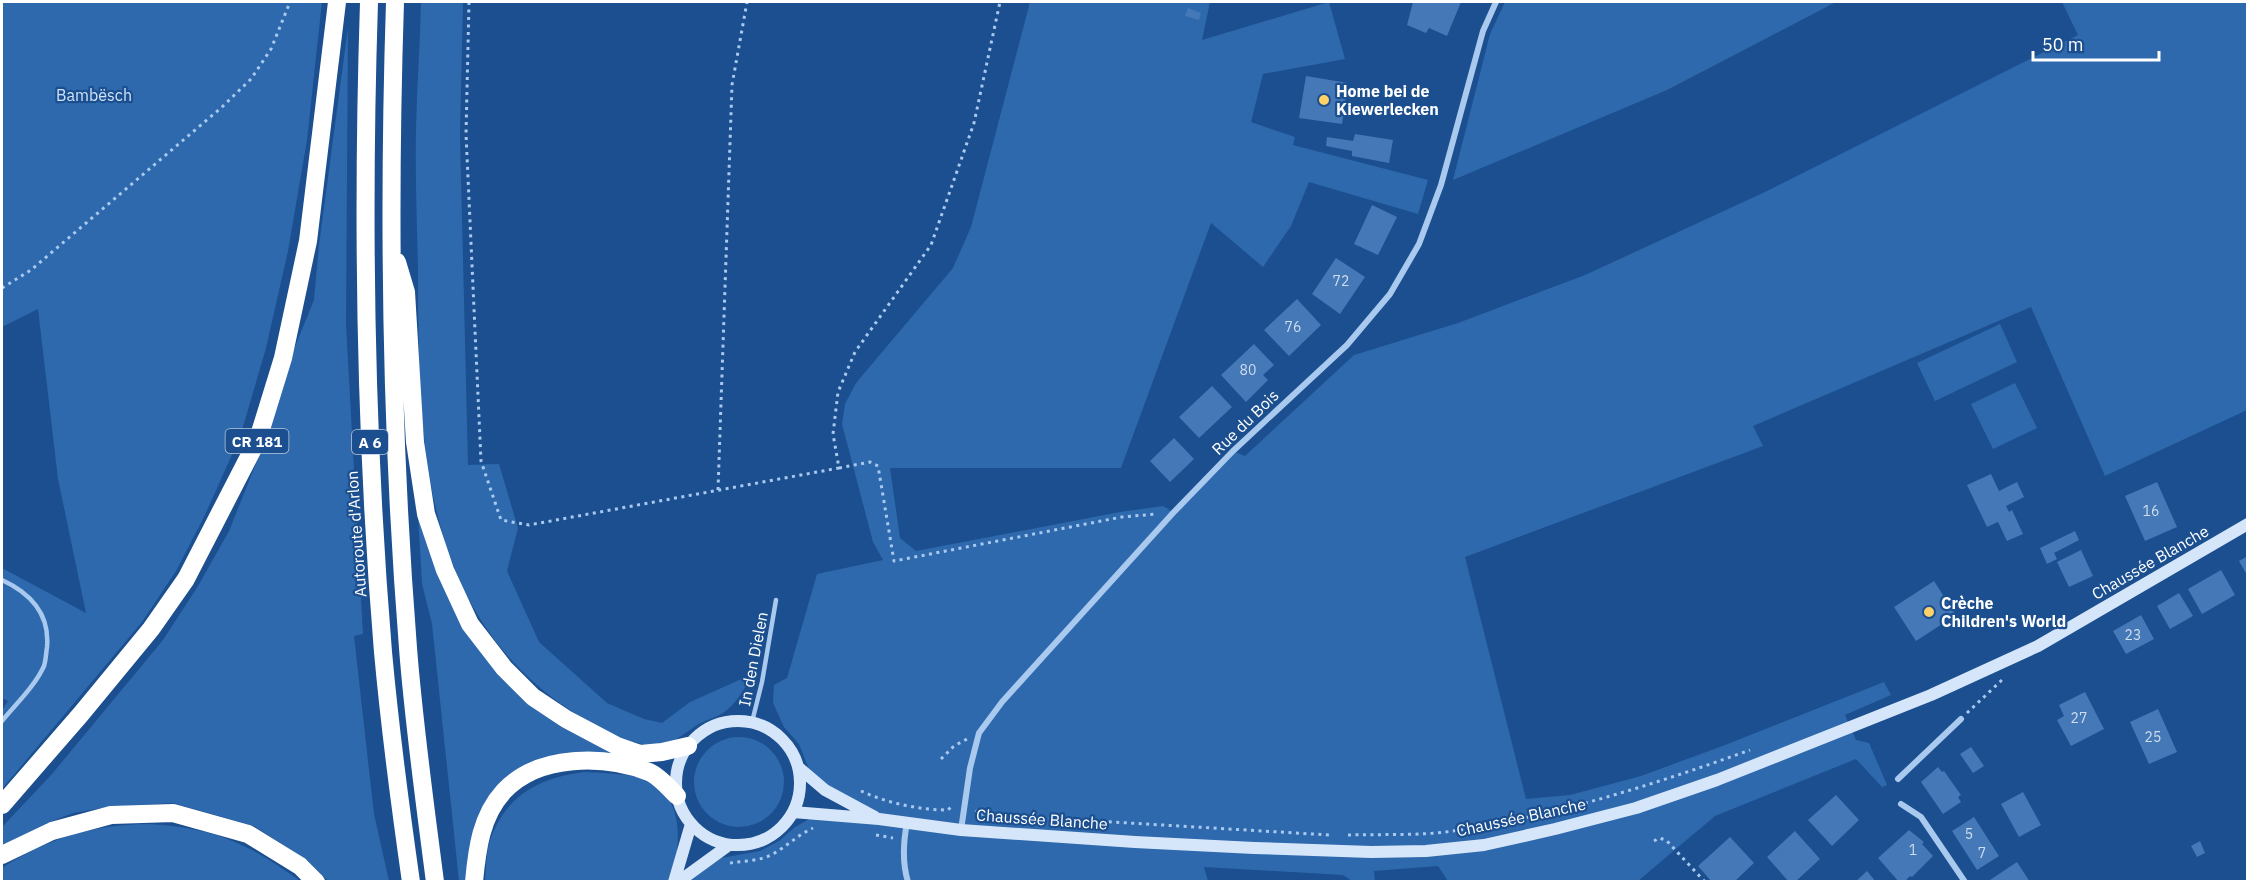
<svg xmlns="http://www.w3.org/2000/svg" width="2249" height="883" font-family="'IBM Plex Sans',sans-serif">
  <rect width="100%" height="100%" fill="#1b4f8f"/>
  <path fill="#2e69ad" d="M2,2H322L307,140L288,251L266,348L240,437L204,517L176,571L142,622L2,789V710L8,701L2,698V568L86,613L58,479L38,309L2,327Z
    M421,2H463L460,135L468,465L499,464L518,528L507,571L539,642L607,703L644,719L662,723L690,702L746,677L750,679C743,691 735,705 723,713C715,718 705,720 697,725C685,733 676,741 663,745C652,748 640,743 630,741C606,735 577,715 557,701C417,598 419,428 418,270C417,223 415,175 416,128C417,86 420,44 421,2Z
    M1030,2H1210L1202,40L1329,2L1345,59L1263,74L1251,122L1295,137L1293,145L1428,180L1418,214L1309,182L1291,226L1263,267L1211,223L1121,468H890L900,538L916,551L1120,512L1163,506L1173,512L1233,451L1245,456L1354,355L1458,323L1585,275L1765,192L2078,35L2062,2H2247V410L2105,476L2031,307L1753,426L1763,446L1465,557L1526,799L1570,795L1641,776L1725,745L1884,682L1891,695L1845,715L1856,740L1869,743L1887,785L1882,787L1856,759L1715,816L1638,881H1448L1438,866L1374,871L1375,882L1352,881L1343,875L1204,867L1208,881L680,882L721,858L760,851L779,841L795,827L818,814L877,818L825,790L808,767L799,744L784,727L773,703L774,685L787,678L817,574L883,560L873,542L842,424L845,404L856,383L953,268L971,227Z
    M1505,2H1836L1667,90L1453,180L1490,34Z
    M348,27L346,324L363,634L354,636L374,814L389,881H328L307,860L254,826L173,803L109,807L73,813L47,823L2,846V827L52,774L163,640L198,586L229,531L263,446L292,354L314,300L319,245Z
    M2000,324L2017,362L1935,401L1917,363Z
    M2015,383L2037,428L1993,449L1971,404Z
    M418,515L438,573L528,702L561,727L622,757L583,751L555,754L534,762L484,806L470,843L467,881H459L432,624L422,584Z
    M694 782a45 45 0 1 1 90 0a45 45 0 1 1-90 0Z
    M585,772C602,773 634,774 649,780C653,782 657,787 660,789C686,813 677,850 673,881L485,882C486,870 486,855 489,844C503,797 539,777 585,772Z
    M147,824C212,827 248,843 300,881L2,882V868C48,838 92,825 147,824Z"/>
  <path fill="#4478b7" d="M1413,2H1461L1447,36L1429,28L1426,33L1407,25Z
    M1188,8L1201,13L1199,20L1185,16Z
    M1306,76L1348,83L1342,124L1299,118Z
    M1355,134L1393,140L1389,163L1352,156V151L1326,146L1327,137L1353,141Z
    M1372,205L1397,217L1378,255L1354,244Z
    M1336,258L1365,277L1340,314L1312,294Z
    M1297,299L1321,325L1289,356L1264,330Z
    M1254,344L1274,365L1263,375L1268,380L1246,402L1221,375Z
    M1212,386L1232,407L1199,438L1179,417Z
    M1174,438L1194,459L1170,482L1150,461Z
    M1991,474L1999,491L2017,482L2024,497L2006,506L2009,512L2012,510L2023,534L2007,541L1998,522L1987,527L1967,485Z
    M2157,482L2177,527L2145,541L2125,496Z
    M2075,531L2079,540L2054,553L2057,559L2047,564L2040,548Z
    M2081,550L2093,576L2069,587L2057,562Z
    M2248,556V577L2239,561Z
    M2221,570L2235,595L2202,614L2188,589Z
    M1934,581L1956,615L1916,641L1894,607Z
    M2179,593L2193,616L2170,629L2157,606Z
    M2141,615L2154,639L2126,654L2113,631Z
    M2085,692L2104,729L2071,746L2057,720L2064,716L2059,705Z
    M2158,709L2177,752L2149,764L2130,722Z
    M1971,747L1984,766L1973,773L1960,754Z
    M1938,767L1942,772L1944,771L1961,795L1958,797L1961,802L1943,814L1921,782Z
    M2023,792L2041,825L2019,837L2001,804Z
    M1836,795L1859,820L1832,846L1808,820Z
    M1974,817L1999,856L1977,870L1952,831Z
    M1909,830L1924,842L1922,844L1933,856L1912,877L1910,876L1904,882H1899L1878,858Z
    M1795,831L1820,859L1795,882H1789L1767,857Z
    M1730,837L1754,863L1734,882H1712L1698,866Z
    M2200,841L2205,853L2197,857L2191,846Z
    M2017,862L2030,882H1987Z
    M1867,871L1876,882H1855Z"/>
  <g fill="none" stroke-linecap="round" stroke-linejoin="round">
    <path stroke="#a9c9ee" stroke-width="3" stroke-dasharray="3 4.5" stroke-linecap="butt" d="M469,2L466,134L481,461L501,520L529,525L839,468L833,434L838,392L855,352L931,245L974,123L1000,2
      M2,288L31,270L222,107L251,79L271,49L290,2
      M839,468L870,462L878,466L894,561L1122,517L1156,514
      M718,490L732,85L747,2
      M1967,713L2004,678
      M941,759L954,746L967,739
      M861,791C887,803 919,810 948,810L952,806
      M976,810L979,814L1329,835
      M876,835L893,838
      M1348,835C1383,834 1419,836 1453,831C1555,816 1653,785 1750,750
      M1654,841L1659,838L1666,840L1705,882
      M730,863C744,861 760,861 773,854C787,846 798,835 813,828"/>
    <path stroke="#a9c9ee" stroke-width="4.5" d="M2,580C30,593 50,614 47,647C46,653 46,660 44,666C35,686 16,704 2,721
      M752,722L762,682L776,600"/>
    <path stroke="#a9c9ee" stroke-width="6" d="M1898,779L1961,719
      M1901,804L1921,817L1965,882
      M907,823C903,843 902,862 908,882
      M961,830L970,768L979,733L1002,702L1173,513L1233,451L1347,345L1390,294L1419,244L1441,185L1483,31L1496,2"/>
    <path stroke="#d6e6fa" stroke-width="12" d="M676 783a62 62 0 1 1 124 0a62 62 0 1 1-124 0Z
      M798,767L825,790L875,817
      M793,812L879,819L961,830L1135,842L1254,848L1371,852L1426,851L1484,845L1555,829L1636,808L1717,780L1931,695L2038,646L2248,524
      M674,882L691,824
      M678,882L729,845"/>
    <path stroke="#fff" stroke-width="18" d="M369,2C362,219 365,436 383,652C390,729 400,805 411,882
      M395,2C388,217 391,433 408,648C414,726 425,804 435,882
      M397,262L406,292L415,442L426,514L445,570L470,624L504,668L533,697L566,719L617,746L640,754L662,752L688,746
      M2,805L81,714L151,629L186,579L258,439L283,358L308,241L337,2
      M2,855L52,831L111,815L173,813L248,834L300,866L316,882
      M474,882C477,849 481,816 504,791C539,754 604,755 649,772C659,776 669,788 677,796"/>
  </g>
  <g fill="#ffd166" stroke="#1b4f8f" stroke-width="2">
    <circle cx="1324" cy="100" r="6"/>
    <circle cx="1929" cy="612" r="6"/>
  </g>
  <g text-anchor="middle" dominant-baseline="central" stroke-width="4.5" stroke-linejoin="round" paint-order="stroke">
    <g font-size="14" fill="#d0dded">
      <text x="1341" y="281">72</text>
      <text x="1293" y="327">76</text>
      <text x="1248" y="370">80</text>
      <text x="2151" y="511">16</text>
      <text x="2133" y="635">23</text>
      <text x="2079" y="718">27</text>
      <text x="2153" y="737">25</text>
      <text x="1969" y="834">5</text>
      <text x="1913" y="850">1</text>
      <text x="1982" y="853">7</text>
    </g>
    <g fill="#1b4f8f" stroke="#bbcadd" stroke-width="1.5">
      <rect x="225.5" y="429" width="63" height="24" rx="4.5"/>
      <rect x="352" y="430" width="36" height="24" rx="4.5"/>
    </g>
    <g font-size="15" font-weight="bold" fill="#fff">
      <text x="257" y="441">CR 181</text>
      <text x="370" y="442">A 6</text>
    </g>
    <g font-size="16" font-weight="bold" fill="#fff" stroke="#1b4f8f" text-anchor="start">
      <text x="1336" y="91">Home bei de<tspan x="1336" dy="18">Kiewerlecken</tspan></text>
      <text x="1941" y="603">Crèche<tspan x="1941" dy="18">Children's World</tspan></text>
    </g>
    <g font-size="16" fill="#cfe3fa" stroke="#1b4f8f">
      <text x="94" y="95">Bambësch</text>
    </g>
    <g font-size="16" fill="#fff" stroke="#1b4f8f">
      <text transform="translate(1245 422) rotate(-44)">Rue du Bois</text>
      <text transform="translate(356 534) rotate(-94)">Autoroute d'Arlon</text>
      <text transform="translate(2150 562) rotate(-30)">Chaussée Blanche</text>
      <text transform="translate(753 659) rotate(-79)">In den Dielen</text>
      <text transform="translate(1521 817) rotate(-12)">Chaussée Blanche</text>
      <text transform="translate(1042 819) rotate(4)">Chaussée Blanche</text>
    </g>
  </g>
  <rect width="2249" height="883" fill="none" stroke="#ffffff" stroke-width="6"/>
  <path d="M2033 51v9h126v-9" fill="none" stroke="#ffffff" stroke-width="3"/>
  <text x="2042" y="51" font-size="18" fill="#ffffff" stroke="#1b4f8f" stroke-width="4.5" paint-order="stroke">50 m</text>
</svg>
